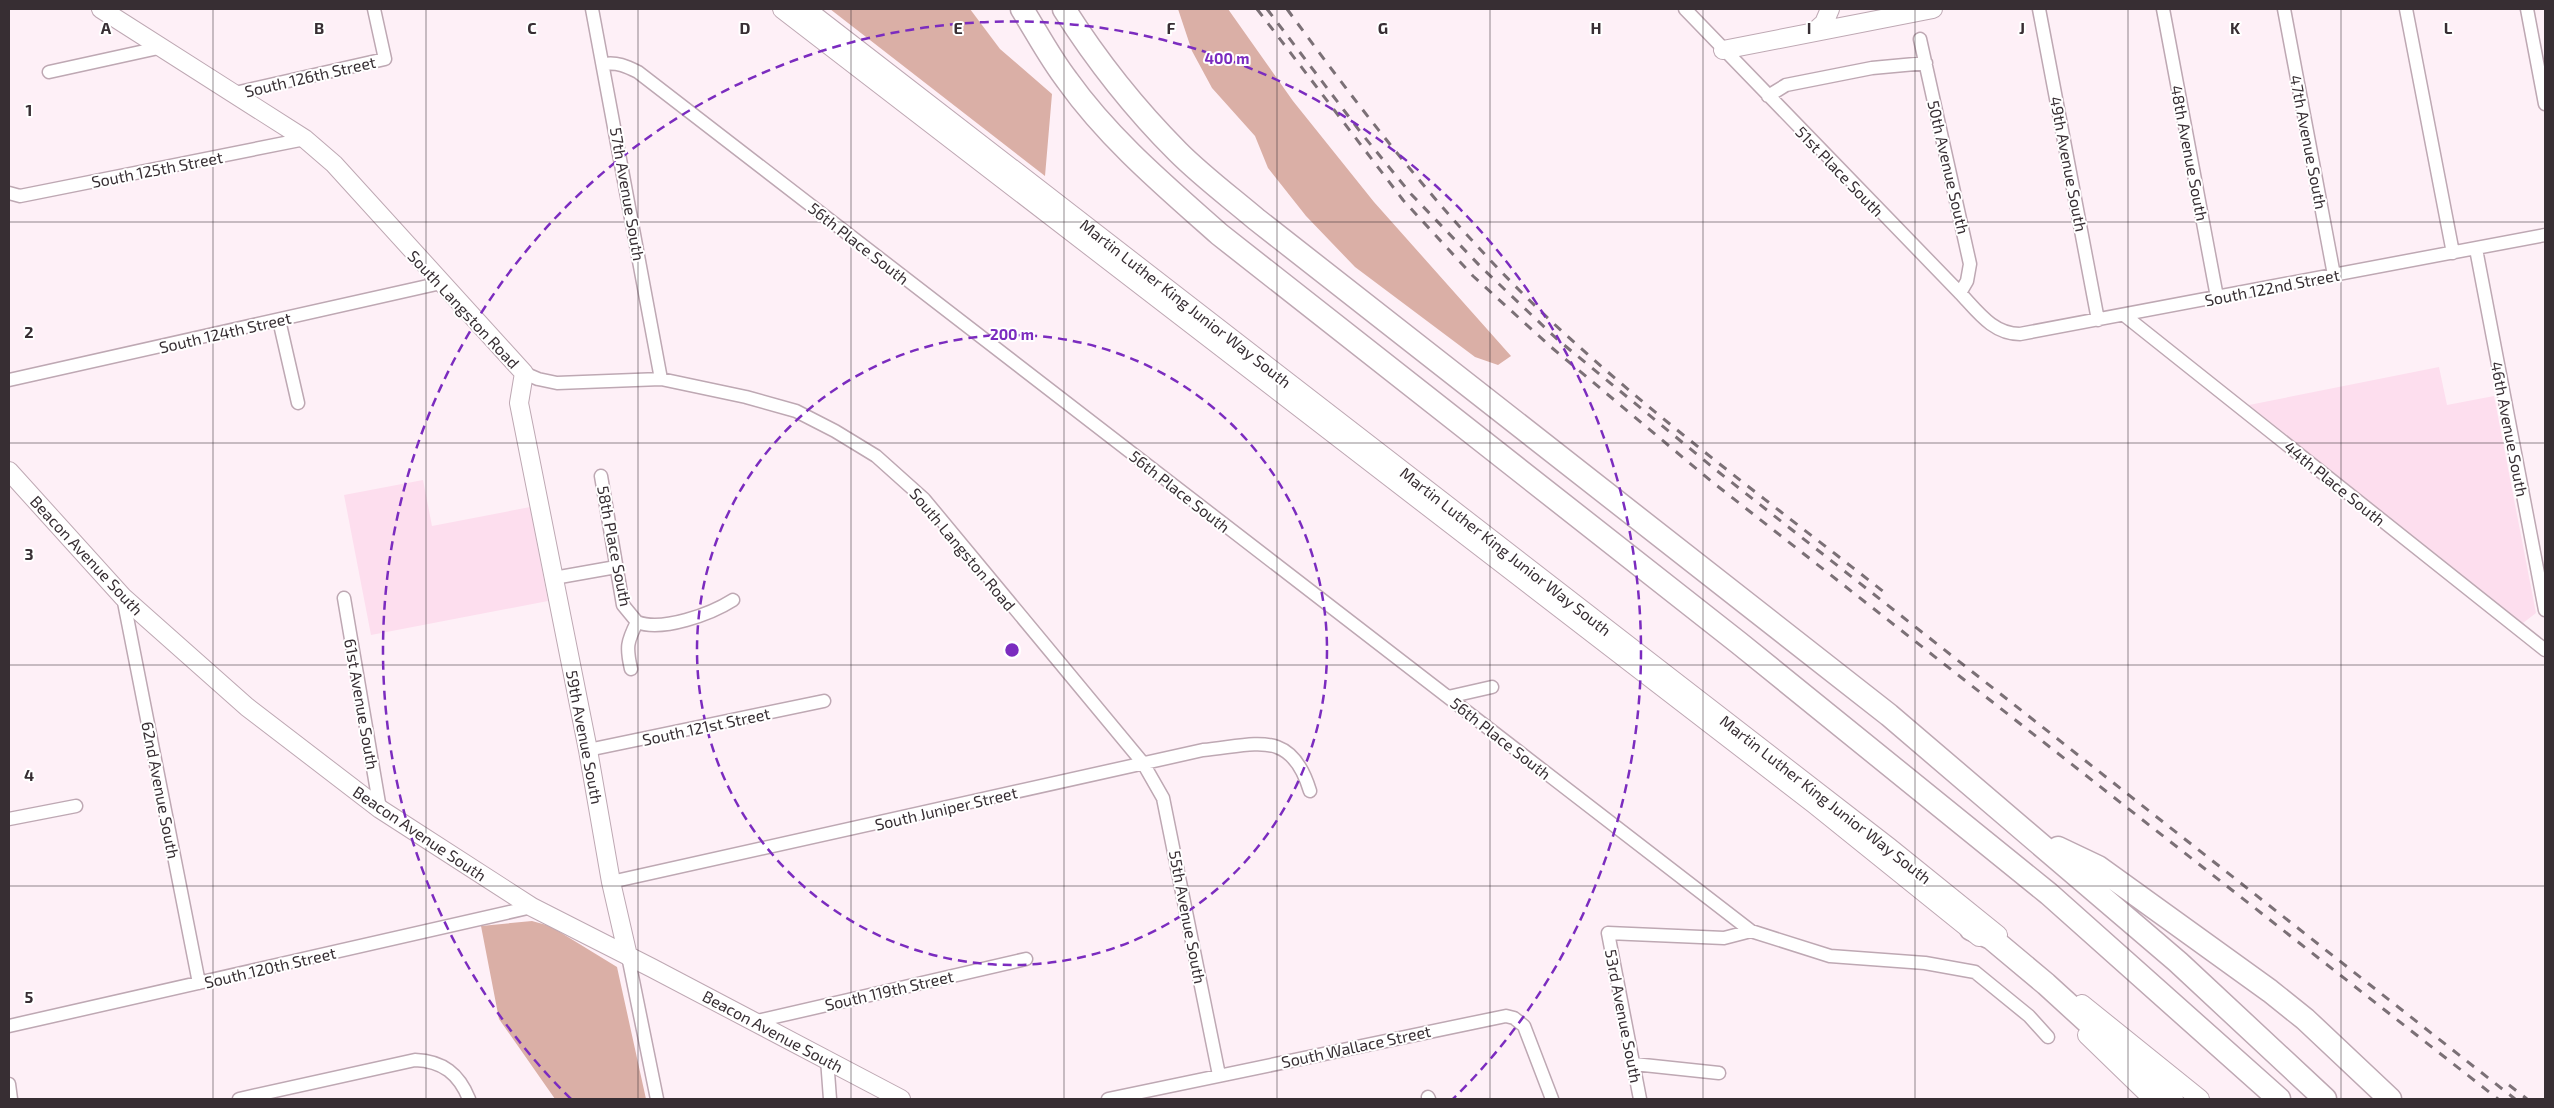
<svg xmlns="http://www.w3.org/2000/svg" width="2554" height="1108" font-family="'Exo 2',sans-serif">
  <rect width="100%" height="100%" fill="#fef0f7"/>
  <path fill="#fddeee" d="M2439,367L2447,405L2494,396L2536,613L2523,623L2249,405Z
    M423,480L432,526L530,507L548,601L371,635L344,495Z"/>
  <path fill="#daafa6" d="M830,9H970L1000,49L1052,94L1045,176Z
    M1178,9H1228L1293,101L1374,202L1511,356L1498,365L1475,357L1355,267L1306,216L1268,168L1255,136L1212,88L1192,51Z
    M532,921L550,926L617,967L646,1099H555L499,1019L481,926Z"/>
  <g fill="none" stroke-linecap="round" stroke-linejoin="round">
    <defs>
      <path id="street" d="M592,9L661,379
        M1685,9L1960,293C1978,312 1993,334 2020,334L2545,235
        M2039,9L2098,320
        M2163,9L2217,297
        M2284,9L2334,275
        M2406,9L2453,253
        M2527,9L2545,104
        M1920,39L1970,264L1967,281L1960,293
        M604,64C617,62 626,66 638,72L1751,931
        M49,72L163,47
        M235,93L385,59L374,9
        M1768,96L1786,85L1872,68L1926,63
        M9,193L20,196L305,139
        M2476,249L2545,610
        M2124,315L2545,650
        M279,320L298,403
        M524,373L538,379L557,383L661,379L746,397L796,411L835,431L876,456L924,499L1143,763L1163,798L1219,1075
        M9,380L441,283
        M601,476L623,605L637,622C627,642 626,647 631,669
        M554,578L616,567
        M123,597L199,983
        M344,598L380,809
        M637,622C662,632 711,614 733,600
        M1448,697L1492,687
        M588,750L824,701
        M9,819L76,806
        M611,882L1203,750C1256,745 1291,728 1310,791
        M628,956L657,1099
        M753,1022L1026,959
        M9,1026L532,907
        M827,1059L830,1099
        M1634,1064L1719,1073
        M9,1084L11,1099
        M1428,1097L1429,1099
        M239,1099L415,1060C443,1061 459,1074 469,1099
        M1108,1099L1506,1016L1514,1018L1524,1026L1552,1099
        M1640,1099L1608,933L1724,938L1751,931L1830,956L1925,963L1975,972L2029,1016L2048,1037"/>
      <path id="secondary" d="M101,9L305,139L334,164L524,373L519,403L588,750L611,882L628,956
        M782,9L1814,804L1979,937
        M806,9L1889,847L1998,935
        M1814,32L1824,23L1830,9
        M1723,50L1933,9
        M9,471L123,597L247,707L380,809L532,907L652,968L901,1099
        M2082,1004L2200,1099
        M2087,1035L2153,1099"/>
      <path id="highway" d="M1022,9C1037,33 1050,58 1067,80C1109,139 1165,186 1219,234L1739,643L2049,894L2279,1099
        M1064,9C1097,61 1134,108 1178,152C1202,176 1230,197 1256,219L1889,715L2178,962L2325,1099
        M2058,848L2098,867L2270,991L2305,1019L2390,1099
        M1971,929L1991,938L2046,984L2172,1099"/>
    </defs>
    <use href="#street" stroke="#bea8b3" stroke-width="15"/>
    <use href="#secondary" stroke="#bea8b3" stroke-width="20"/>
    <use href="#highway" stroke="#bea8b3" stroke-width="25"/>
    <use href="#street" stroke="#fff" stroke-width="12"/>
    <use href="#secondary" stroke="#fff" stroke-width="18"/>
    <use href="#highway" stroke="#fff" stroke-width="22"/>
    <path stroke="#7b7076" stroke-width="3" stroke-dasharray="9 9" stroke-linecap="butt" d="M1257,9L1403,200L1473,276L1551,347L1711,481L2498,1099
      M1267,9L1362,134L1411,194L1481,267L1558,340L1716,470L2515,1099
      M1287,9C1371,124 1460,238 1565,334C1668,428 1780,510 1889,596
      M2509,1085L2527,1099"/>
  </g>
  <path fill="none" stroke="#372e33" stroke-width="1" stroke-opacity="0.55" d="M213,9V1099M426,9V1099M638,9V1099M851,9V1099M1064,9V1099M1277,9V1099M1490,9V1099M1703,9V1099M1915,9V1099M2128,9V1099M2341,9V1099M9,222H2545M9,443H2545M9,665H2545M9,886H2545"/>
  <g fill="none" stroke="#7b2cbf" stroke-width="2.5" stroke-dasharray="9 6">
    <circle cx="1012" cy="650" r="315"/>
    <path d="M571 1099A629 629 0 1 1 1453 1099"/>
  </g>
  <g text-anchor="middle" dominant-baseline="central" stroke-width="4" stroke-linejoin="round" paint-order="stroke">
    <g font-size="16" fill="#372e33" stroke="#fff">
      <text transform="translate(310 76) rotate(-13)">South 126th Street</text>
      <text transform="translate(2309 142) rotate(79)">47th Avenue South</text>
      <text transform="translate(2190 153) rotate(79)">48th Avenue South</text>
      <text transform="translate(2069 164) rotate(79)">49th Avenue South</text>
      <text transform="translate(1949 167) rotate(77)">50th Avenue South</text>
      <text transform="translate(157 169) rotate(-11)">South 125th Street</text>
      <text transform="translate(1840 171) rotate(46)">51st Place South</text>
      <text transform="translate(628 194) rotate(80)">57th Avenue South</text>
      <text transform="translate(859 243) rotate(38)">56th Place South</text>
      <text transform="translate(2272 287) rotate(-11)">South 122nd Street</text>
      <text transform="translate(1186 303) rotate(38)">Martin Luther King Junior Way South</text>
      <text transform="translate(464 309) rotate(47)">South Langston Road</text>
      <text transform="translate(225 332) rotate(-13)">South 124th Street</text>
      <text transform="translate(2510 429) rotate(79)">46th Avenue South</text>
      <text transform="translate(2335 483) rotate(39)">44th Place South</text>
      <text transform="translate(1180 491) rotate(38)">56th Place South</text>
      <text transform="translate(615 546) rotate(79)">58th Place South</text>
      <text transform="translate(963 549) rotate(50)">South Langston Road</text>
      <text transform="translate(1506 551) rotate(38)">Martin Luther King Junior Way South</text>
      <text transform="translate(87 555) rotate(47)">Beacon Avenue South</text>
      <text transform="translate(362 704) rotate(80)">61st Avenue South</text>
      <text transform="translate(706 726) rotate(-12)">South 121st Street</text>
      <text transform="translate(585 737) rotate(79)">59th Avenue South</text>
      <text transform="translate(1501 738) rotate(38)">56th Place South</text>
      <text transform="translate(161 790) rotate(79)">62nd Avenue South</text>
      <text transform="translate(1826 799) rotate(38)">Martin Luther King Junior Way South</text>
      <text transform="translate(946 808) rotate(-13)">South Juniper Street</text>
      <text transform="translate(420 833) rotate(34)">Beacon Avenue South</text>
      <text transform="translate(1188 917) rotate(79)">55th Avenue South</text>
      <text transform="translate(270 967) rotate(-13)">South 120th Street</text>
      <text transform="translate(889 990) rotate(-13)">South 119th Street</text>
      <text transform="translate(1624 1016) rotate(79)">53rd Avenue South</text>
      <text transform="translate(773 1031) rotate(28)">Beacon Avenue South</text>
      <text transform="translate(1356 1046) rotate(-12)">South Wallace Street</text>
    </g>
  </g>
  <g font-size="16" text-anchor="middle" font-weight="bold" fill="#372e33" stroke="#fff" stroke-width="4" stroke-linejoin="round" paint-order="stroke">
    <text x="106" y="34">A</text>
    <text x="319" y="34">B</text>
    <text x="532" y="34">C</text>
    <text x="745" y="34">D</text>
    <text x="958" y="34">E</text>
    <text x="1171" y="34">F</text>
    <text x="1383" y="34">G</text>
    <text x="1596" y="34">H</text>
    <text x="1809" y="34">I</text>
    <text x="2022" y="34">J</text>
    <text x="2235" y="34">K</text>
    <text x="2448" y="34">L</text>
    <text x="29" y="116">1</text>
    <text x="29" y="338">2</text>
    <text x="29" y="560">3</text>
    <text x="29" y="781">4</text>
    <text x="29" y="1003">5</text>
  </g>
  <circle cx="1012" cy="650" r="8" fill="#7b2cbf" stroke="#fff" stroke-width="2.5"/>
  <g font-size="15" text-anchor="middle" font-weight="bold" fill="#7b2cbf" stroke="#fff" stroke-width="4" stroke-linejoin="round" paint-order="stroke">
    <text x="1227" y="64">400 m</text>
    <text x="1012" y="340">200 m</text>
  </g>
  <rect width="2554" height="1108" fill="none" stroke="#372e33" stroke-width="20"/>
</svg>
